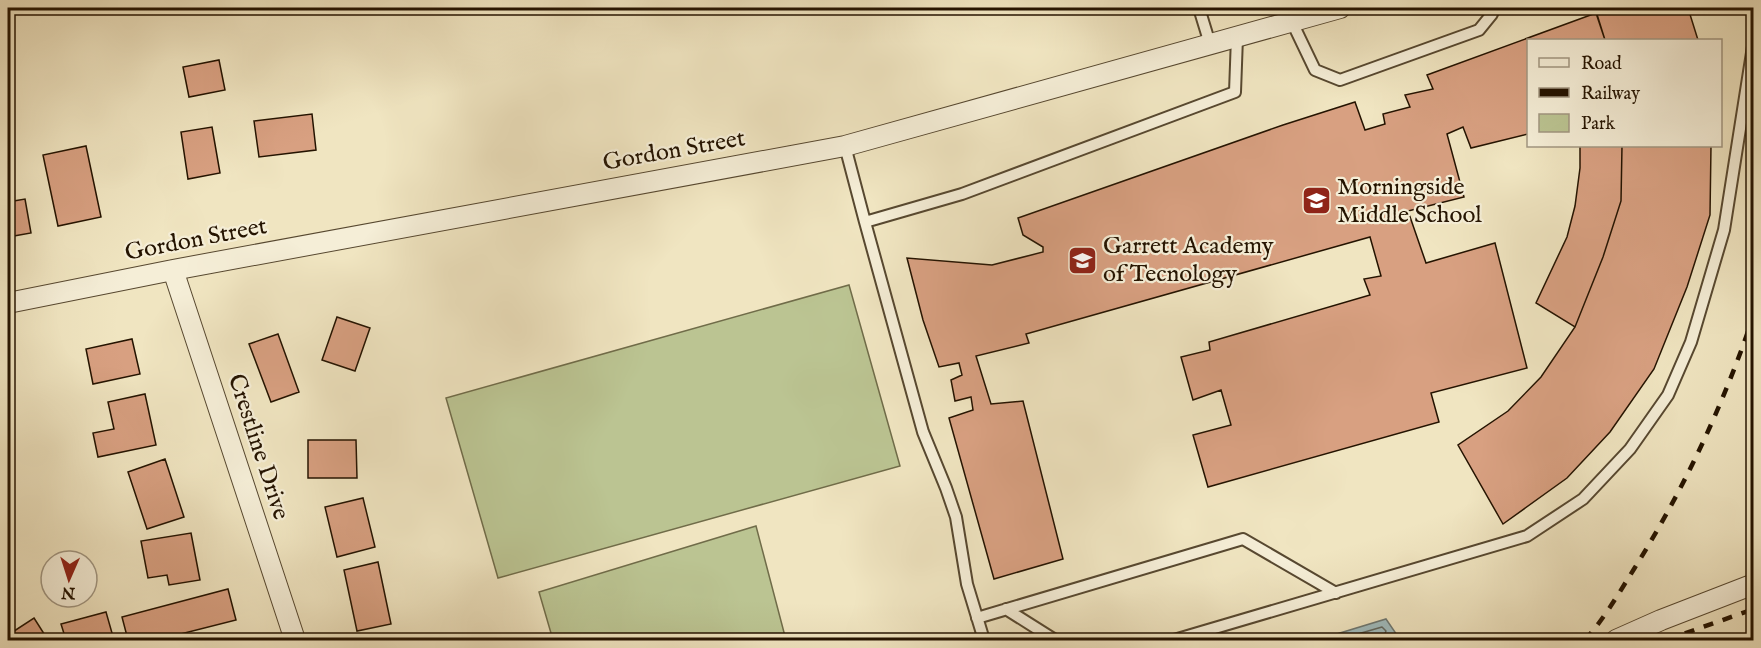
<svg xmlns="http://www.w3.org/2000/svg" width="1761" height="648" font-family="'IM FELL English',serif">
  <rect width="100%" height="100%" fill="#f0e5c1"/>
  <filter id="stains"><feTurbulence type="fractalNoise" baseFrequency=".00333" numOctaves="4"/><feColorMatrix values="0 0 0 0 .2 0 0 0 0 .09 0 0 0 0 .02 0 0 0 .5 -.17"/></filter>
  <radialGradient id="worn" r=".72"><stop offset=".6" stop-color="#630" stop-opacity="0"/><stop offset="1" stop-color="#630" stop-opacity=".3"/></radialGradient>
  <path fill="#bbc492" stroke="#706c49" stroke-width="1.5" d="M849,285L900,466L498,578L446,398Z
    M756,526L786,640H553L539,592Z"/>
  <path fill="#a0bcbe" stroke="#6e7872" stroke-width="1.5" d="M1386,619L1397,635L1381,640H1317Z"/>
  <g fill="none" stroke-linecap="round" stroke-linejoin="round">
    <path stroke="#62685f" stroke-width="1.5" d="M1337,640L1382,627L1386,631L1382,640"/>
  </g>
  <path fill="#d8a081" stroke="#241300" stroke-width="1.5" d="M1595,8H1688L1698,40H1605Z
    M1596,13L1605,40H1528V134L1471,148L1463,127L1447,134L1464,197L1408,211L1426,263L1495,243L1527,368L1431,393L1439,422L1208,487L1193,435L1231,425L1221,390L1193,400L1181,357L1210,350L1209,342L1370,295L1364,279L1381,276L1370,237L1026,334L1029,343L976,356L991,404L1023,401L1063,559L994,579L949,418L973,410L971,397L955,401L951,380L962,375L959,363L939,367L923,320L907,258L992,265L1043,252V247L1023,235L1018,218L1283,125L1355,102L1365,130L1385,124L1383,114L1410,107L1405,95L1433,89L1427,75Z
    M219,60L225,90L189,97L183,67Z
    M312,114L316,150L259,157L254,121Z
    M212,127L220,173L188,179L181,132Z
    M86,146L101,217L58,226L43,155Z
    M1580,146H1622L1621,201L1603,257L1575,327L1536,303L1567,237L1575,206L1580,168Z
    M1622,146H1711L1710,215L1687,287L1654,369L1610,432L1567,478L1503,524L1458,445L1508,411L1541,377L1575,327L1603,257L1621,201Z
    M25,199L31,233L8,237V202Z
    M337,317L370,328L355,371L322,360Z
    M278,334L299,392L271,402L249,344Z
    M132,339L140,374L93,384L86,349Z
    M145,394L156,445L98,457L93,433L114,429L108,402Z
    M308,440H356L357,478H308Z
    M165,459L184,517L147,529L128,472Z
    M363,498L375,547L337,557L325,507Z
    M191,533L200,580L169,585L167,575L148,578L141,541Z
    M378,562L391,624L357,631L344,570Z
    M228,589L236,620L157,640H128L122,617Z
    M106,612L114,640H66L61,624Z
    M34,618L48,640H8V635Z"/>
  <g fill="none" stroke-linecap="round" stroke-linejoin="round">
    <defs>
      <path id="service" d="M1199,8L1210,44
        M1292,22L1315,70L1340,80L1479,30L1492,14L1490,8
        M845,146L865,222L962,194L1235,92L1237,37
        M865,222L923,432L946,488L956,517L967,584L984,640
        M1006,609L1055,640
        M977,618L1243,539L1336,593
        M1174,640L1527,536L1583,499L1630,449L1668,395L1691,342L1724,230L1754,40"/>
      <path id="minor" d="M173,270L295,640
        M8,303L173,270L845,146L1340,8
        M1616,640L1661,620L1754,584"/>
    </defs>
    <use href="#service" stroke="#574830" stroke-width="14"/>
    <use href="#minor" stroke="#574830" stroke-width="22"/>
    <use href="#service" stroke="#f5eed7" stroke-width="10"/>
    <use href="#minor" stroke="#f5eed7" stroke-width="20"/>
    <path stroke="#241300" stroke-width="4.5" stroke-dasharray="10 10" stroke-linecap="butt" d="M1585,640C1604,619 1619,593 1634,569C1684,489 1724,404 1754,314
      M1666,640L1754,609"/>
  </g>
  <defs>
    <symbol id="school-square" viewBox="-11 -11 22 22"><rect x="-9" y="-9" width="18" height="18" rx="4" fill="#8f2418" stroke="#f5eed7"/><path d="M0-5L7-2L0 1L-7-2ZM-4 1L0 2.5L4 1V4Q0 6-4 4Z" fill="#fff"/></symbol>
  </defs>
  <g fill-rule="evenodd">
    <use href="#school-square" x="1300" y="184" width="33" height="33"/>
    <use href="#school-square" x="1066" y="244" width="33" height="33"/>
  </g>
  <g text-anchor="middle" dominant-baseline="central" stroke-width="4.5" stroke-linejoin="round" paint-order="stroke">
    <g font-size="24" fill="#241300" stroke="#f5eed7">
      <text transform="translate(674 151) rotate(-10)">Gordon Street</text>
      <text transform="translate(196 240) rotate(-11)">Gordon Street</text>
      <text transform="translate(258 447) rotate(72)">Crestline Drive</text>
    </g>
    <g font-size="24" fill="#241300" stroke="#f5eed7" text-anchor="start">
      <text x="1337" y="187">Morningside<tspan x="1337" dy="28">Middle School</tspan></text>
      <text x="1103" y="246">Garrett Academy<tspan x="1103" dy="28">of Tecnology</tspan></text>
    </g>
  </g>
  <rect width="1761" height="648" fill="none" stroke="#f0e5c1" stroke-width="30"/>
  <rect x="9" y="9" width="1743" height="630" fill="none" stroke="#241300" stroke-width="3"/>
  <rect x="15" y="15" width="1731" height="618" fill="none" stroke="#241300" stroke-width="1.5"/>
  <rect x="1527" y="39" width="195" height="108" fill="#f5eed7" stroke="#a19681" stroke-width="1.5"/>
  <rect x="1539" y="58" width="30" height="9" fill="#f5eed7" stroke="#a19681" stroke-width="1.5"/>
  <text x="1581" y="69" font-size="18" fill="#241300">Road</text>
  <rect x="1539" y="88" width="30" height="9" fill="#241300" stroke="#a19681" stroke-width="1.5"/>
  <text x="1581" y="99" font-size="18" fill="#241300">Railway</text>
  <rect x="1539" y="114" width="30" height="18" fill="#bbc492" stroke="#a19681" stroke-width="1.5"/>
  <text x="1581" y="129" font-size="18" fill="#241300">Park</text>
  <g transform="translate(69 579) rotate(183)"><circle r="28" fill="#f5eed7" stroke="#a19681" stroke-width="1.5"/>
  <path d="M0-4.5L10 22L0 15L-10 22Z" fill="#8f2418"/>
  <text y="-9" font-size="16" font-weight="bold" text-anchor="middle" fill="#241300">N</text>
  </g>
  <rect width="100%" height="100%" filter="url(#stains)"/>
  <rect width="100%" height="100%" fill="url(#worn)"/>
</svg>
